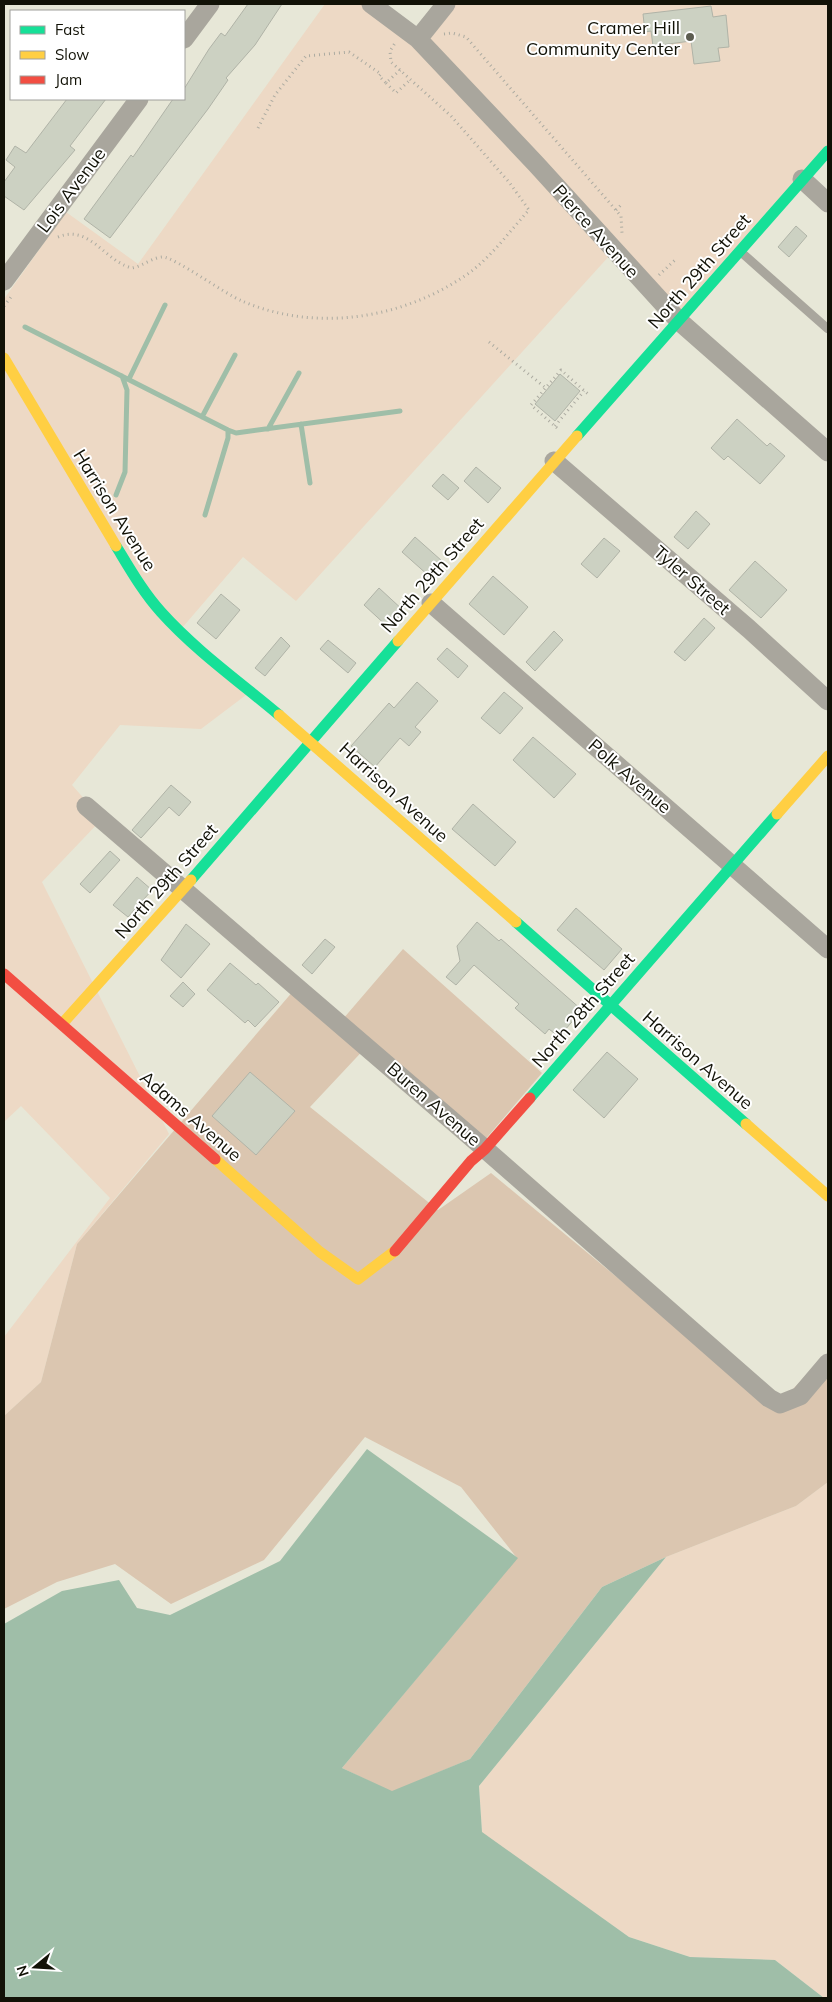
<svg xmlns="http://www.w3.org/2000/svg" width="832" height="2002" font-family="Mulish,sans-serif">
  <rect width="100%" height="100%" fill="#e7e7d7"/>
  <path fill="#edd9c5" d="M325,4H379L416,30L436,4H828V149L673,325L611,254L296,601L243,557L182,628L250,692L201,729L120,725L72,785L102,819L42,882L169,1134L77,1244L41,1382L4,1416V1337L110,1198L21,1106L4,1122V299L66,212L138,264Z
    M828,1482V1998H824L775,1960L690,1957L629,1937L482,1833L479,1786L666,1557L796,1506Z"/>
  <path fill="#dbc6b0" d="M403,949L542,1073L483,1142L370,1043L310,1107L438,1210L491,1173L775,1408L812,1369L828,1379V1482L796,1506L666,1557L602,1587L470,1759L392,1792L342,1768L517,1558L461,1487L365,1437L264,1560L171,1604L115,1564L57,1582L4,1609V1416L41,1382L77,1244L300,983L343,1019Z"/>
  <path fill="#9fbea8" d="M367,1449L518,1558L342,1768L392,1791L470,1759L602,1587L666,1557L479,1786L482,1832L629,1937L690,1957L775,1960L824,1998H4V1624L62,1591L119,1580L137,1608L170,1615L280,1561Z"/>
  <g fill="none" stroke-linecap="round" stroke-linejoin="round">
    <path stroke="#9fbea8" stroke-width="5" d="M25,327L228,430L236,433L400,411
      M129,379L165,305
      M202,417L235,355
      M301,424L310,483
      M268,429L299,373
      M116,495L125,472L127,390L122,376
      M205,515L228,438V430"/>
  </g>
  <path fill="#ccd1c2" stroke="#b0b3a7" d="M248,4H282L255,45L226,78L228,80L208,109L110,238L84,219L131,155L133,157L173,99H184V89L209,49L221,33L225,36Z
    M711,6L713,17L726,15L729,47L718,48L720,61L694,64L691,41L653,46L651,31L645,32L643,14Z
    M67,99H106L70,146L75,150L24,210L4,196V182L15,167L6,160L15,146L26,153Z
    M796,226L807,236L789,257L778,247Z
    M560,374L580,391L555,421L535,404Z
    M737,419L767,446L770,443L785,456L760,484L728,456L724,460L711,448Z
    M476,467L501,488L488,503L464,481Z
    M443,474L459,488L448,500L432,486Z
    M696,511L710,524L688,549L674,537Z
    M415,537L442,561L429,576L402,552Z
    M604,538L620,551L597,578L581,564Z
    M755,561L787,590L761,618L729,590Z
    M493,576L528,607L504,635L469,604Z
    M379,588L404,611L389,628L364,605Z
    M221,594L240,610L216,639L197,623Z
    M704,618L715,628L685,661L674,652Z
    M554,631L563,640L535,671L526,662Z
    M281,637L290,646L265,676L255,668Z
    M328,640L356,663L348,673L320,649Z
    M447,648L468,666L458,678L437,659Z
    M417,682L438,701L415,727L421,732L409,746L400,738L375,767L351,746L389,703L394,708Z
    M504,692L523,708L500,734L481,718Z
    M533,737L576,774L554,798L513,760Z
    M171,785L191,802L179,816L169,807L141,838L132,830Z
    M473,804L516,842L495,866L452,829Z
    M110,851L120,860L90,893L80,884Z
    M137,877L152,890L128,917L113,905Z
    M576,908L622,949L604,970L557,930Z
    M477,922L499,941L501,939L582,1010L559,1037L549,1029L545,1034L515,1008L519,1004L474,965L456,985L446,977L460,961L457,946Z
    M186,924L210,944L181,978L161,960Z
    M325,939L335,947L312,974L302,965Z
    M230,963L256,985L258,983L279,1002L255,1027L248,1020L245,1023L207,990Z
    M183,982L195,994L183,1007L170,996Z
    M607,1052L638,1079L604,1118L573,1090Z
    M250,1072L295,1111L256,1155L212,1116Z"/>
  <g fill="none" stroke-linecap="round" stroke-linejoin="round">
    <path stroke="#acaba1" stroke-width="3" stroke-dasharray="1 4" stroke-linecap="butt" d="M444,34L452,33L466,37L621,216L622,233
      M386,83L396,93L410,80
      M258,128L275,95L306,56L349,52L381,74L379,76L386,83L400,70
      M616,210L623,203
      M58,237C90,224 104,261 132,268C143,266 153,257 163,257C174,257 225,294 242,301C316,333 404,319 469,273C491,257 510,231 529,210L509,182L451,116L391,62L390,51L395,43
      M659,275L675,260
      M4,306L11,297
      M489,342L547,389
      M555,426L584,391
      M557,428L531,405L561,370L588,394"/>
    <path stroke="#a9a69d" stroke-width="9" d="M742,253L828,329"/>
    <path stroke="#a9a69d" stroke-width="19" d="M371,4L418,39L536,164L679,321L828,452
      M184,39L210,4
      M418,39L446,4
      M802,179L828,203
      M4,281L139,99
      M554,461L749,629L828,701
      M431,603L828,949
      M86,806L485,1149L769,1398L780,1404L800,1396L828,1363"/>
    <path stroke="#16e098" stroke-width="11" d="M577,436L828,151
      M116,546C130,569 143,592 161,612C196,651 240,682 279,715
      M191,880L398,641
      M516,922L746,1124
      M530,1098L777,814"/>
    <path stroke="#ffcf43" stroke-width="11" d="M4,358L116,546
      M398,641L577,436
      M279,715L516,922
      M777,814L828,756
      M62,1024L191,880
      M746,1124L828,1196
      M215,1159L320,1252L358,1279L395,1251"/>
    <path stroke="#f24e42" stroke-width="11" d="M4,974L215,1159
      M395,1251L471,1161L485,1149L530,1098"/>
  </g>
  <circle fill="#5d5d50" stroke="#fff" stroke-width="2" cx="690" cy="37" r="5"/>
  <g text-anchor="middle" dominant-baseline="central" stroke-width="4" stroke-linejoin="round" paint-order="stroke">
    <g font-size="18" fill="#121207" stroke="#fff" text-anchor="end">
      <text x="680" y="27">Cramer Hill<tspan x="680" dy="21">Community Center</tspan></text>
    </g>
    <g font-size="18" fill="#121207" stroke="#fff">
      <text transform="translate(71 190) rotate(-53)">Lois Avenue</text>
      <text transform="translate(596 231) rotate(48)">Pierce Avenue</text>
      <text transform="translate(699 271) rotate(-49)">North 29th Street</text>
      <text transform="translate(115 510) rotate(58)">Harrison Avenue</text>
      <text transform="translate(432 575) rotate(-49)">North 29th Street</text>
      <text transform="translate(692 580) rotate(41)">Tyler Street</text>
      <text transform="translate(630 776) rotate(41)">Polk Avenue</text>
      <text transform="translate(394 792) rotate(42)">Harrison Avenue</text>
      <text transform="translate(166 881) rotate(-49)">North 29th Street</text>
      <text transform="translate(583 1010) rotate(-49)">North 28th Street</text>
      <text transform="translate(698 1060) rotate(41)">Harrison Avenue</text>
      <text transform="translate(434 1104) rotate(41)">Buren Avenue</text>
      <text transform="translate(191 1116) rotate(41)">Adams Avenue</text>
    </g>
  </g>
  <rect width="832" height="2002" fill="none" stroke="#121207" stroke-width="10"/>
  <rect x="10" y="10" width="175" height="90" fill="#ffffff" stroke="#a0a09c"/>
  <rect x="20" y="26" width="25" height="8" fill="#16e098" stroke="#a0a09c"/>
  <text x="55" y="35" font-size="15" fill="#121207">Fast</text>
  <rect x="20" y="51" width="25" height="8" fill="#ffcf43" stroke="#a0a09c"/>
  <text x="55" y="60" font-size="15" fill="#121207">Slow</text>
  <rect x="20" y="76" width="25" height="8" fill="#f24e42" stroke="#a0a09c"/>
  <text x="55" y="85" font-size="15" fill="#121207">Jam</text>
  <g transform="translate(35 1967) rotate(252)" stroke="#ffffff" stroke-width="4" paint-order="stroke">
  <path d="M0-4L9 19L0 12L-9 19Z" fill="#121207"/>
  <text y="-8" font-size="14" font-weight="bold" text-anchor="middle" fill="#121207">N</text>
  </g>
</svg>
